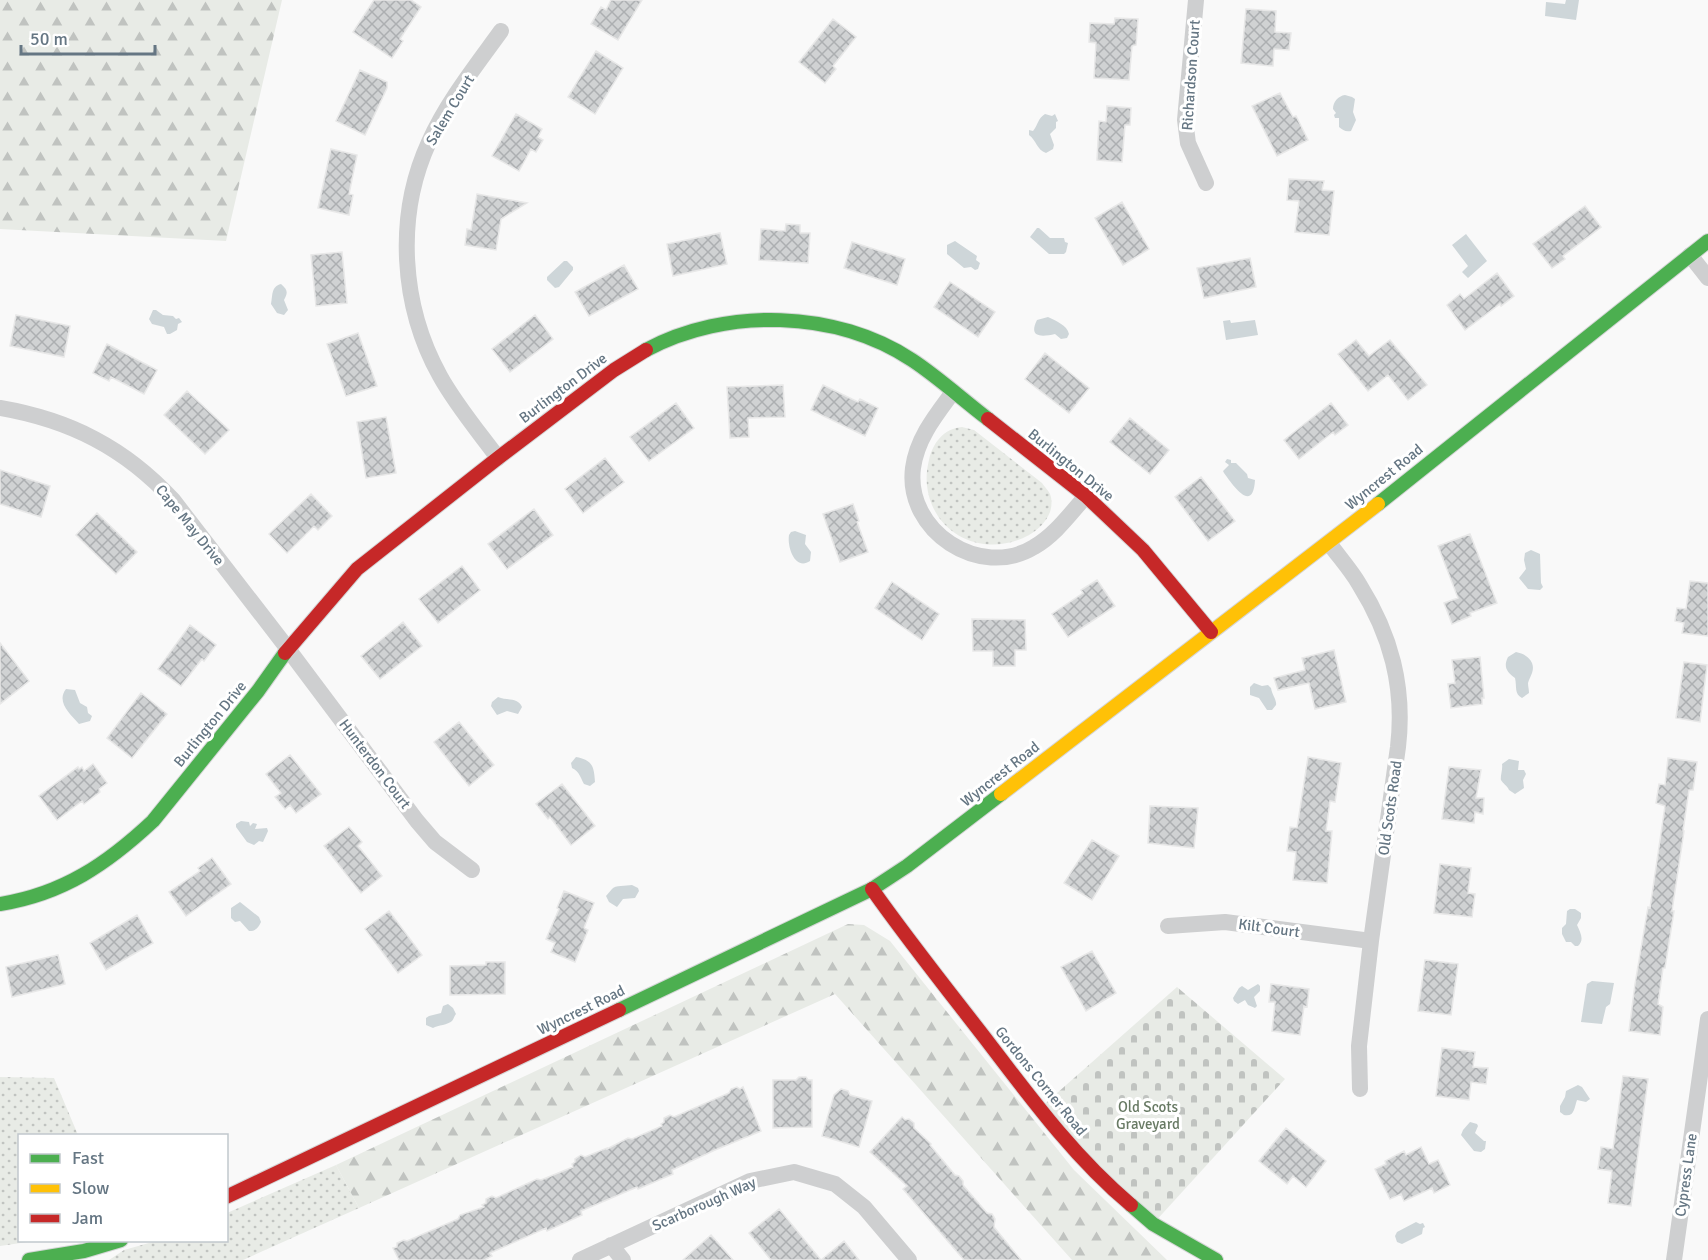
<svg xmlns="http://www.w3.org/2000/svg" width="1708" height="1260" font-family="Signika,sans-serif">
  <defs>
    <pattern id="grass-dots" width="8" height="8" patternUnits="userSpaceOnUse" patternTransform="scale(1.5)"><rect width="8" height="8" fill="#e8ebe6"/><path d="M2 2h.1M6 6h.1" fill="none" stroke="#c0c3c0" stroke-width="1.8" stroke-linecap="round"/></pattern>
    <pattern id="forest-firs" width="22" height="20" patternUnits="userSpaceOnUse" patternTransform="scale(1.5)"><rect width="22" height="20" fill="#e8ebe6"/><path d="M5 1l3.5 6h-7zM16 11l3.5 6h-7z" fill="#c0c3c0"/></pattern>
    <pattern id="cemetery-stones" width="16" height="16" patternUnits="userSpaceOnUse" patternTransform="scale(1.5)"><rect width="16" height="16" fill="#e8ebe6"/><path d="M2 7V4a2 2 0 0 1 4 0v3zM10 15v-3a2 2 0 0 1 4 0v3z" fill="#c0c3c0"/></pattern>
    <pattern id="building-cross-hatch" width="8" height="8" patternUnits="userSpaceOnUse" patternTransform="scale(1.5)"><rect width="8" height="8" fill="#d0d2d3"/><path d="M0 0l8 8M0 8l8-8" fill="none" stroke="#acafb1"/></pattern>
  </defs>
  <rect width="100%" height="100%" fill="#f9f9f9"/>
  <path fill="url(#grass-dots)" d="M962,427L974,430L1042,483C1044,486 1048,490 1050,494C1052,499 1052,506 1050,512C1046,522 1039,529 1029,535C994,555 948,543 932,505C926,490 925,476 929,460C933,443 943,429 962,427Z
    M0,1077L54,1078L78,1135L20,1136V1240L34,1241L0,1246Z
    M336,1165L359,1208L243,1260H109L124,1250L156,1241L226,1240L227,1213Z"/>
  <path fill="url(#forest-firs)" d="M0,0H282L226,241L0,229Z
    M848,924L864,925L890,941L1074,1170L1167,1260H1072L835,994L359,1208L336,1165Z"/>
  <path fill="url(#cemetery-stones)" d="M1177,987L1285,1079L1153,1224L1039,1109Z"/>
  <path fill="#ced6d9" d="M1566,0H1579L1576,20L1545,16L1546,2L1565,4Z
    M1345,95L1352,97L1355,99L1353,112L1356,120L1351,131C1345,132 1343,130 1339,127V118H1335L1334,115L1336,113L1333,109C1333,102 1338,96 1345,95Z
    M1045,114L1052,116L1055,114L1058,121L1056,122V128L1050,134L1054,145L1053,149L1046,153C1037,150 1036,140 1029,135V130L1033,131C1038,125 1038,118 1045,114Z
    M1037,228H1039L1050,238H1064L1065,242L1068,243L1066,252L1064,254H1049L1030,237Z
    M1466,234L1487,261L1468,278L1462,272L1468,266L1452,245Z
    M955,241L977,256L976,260L980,263L978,269L975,270L971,267L964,268L947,254V245Z
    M564,261H567L573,267V270L559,287L555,288L547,280V277Z
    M281,284C288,290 288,293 284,300L288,310L284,315L277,313L271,304C273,294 271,287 281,284Z
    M153,310H156L163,315L173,316L176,319L179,318L182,322L178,324L177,330L170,334H167L164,327L152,324L149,319Z
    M1048,317C1056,321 1067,325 1069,334L1067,338L1061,339L1055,334C1042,337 1028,338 1037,320Z
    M1230,320L1231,323L1255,320L1258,335L1226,340L1223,321Z
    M1227,459L1231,460V463H1236L1247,474L1248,478L1255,480C1253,515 1232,484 1224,473L1223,471L1229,465L1225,462Z
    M795,531L806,535L805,544L811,552L810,561C795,571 787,547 789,535L791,532Z
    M1531,550L1540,554L1541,583L1543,587L1540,590L1528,589L1519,578L1526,569L1524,560L1525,553Z
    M1516,652C1527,654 1536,662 1532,673C1531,676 1529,679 1528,683C1528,686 1529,690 1529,693L1522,698C1514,694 1517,687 1515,678C1507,672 1503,667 1508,657Z
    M1254,683L1262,686L1268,685L1271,688C1272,695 1277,700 1276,705L1272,710H1267L1259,698L1250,695V687Z
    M66,689L75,690L80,703L87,707L88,713L92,716L90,721L79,724C70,714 56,702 66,689Z
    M498,697C507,701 518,697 522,707L518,714L507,711L497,715L491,706L492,702Z
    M576,757C593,760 594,767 595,782L590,786L584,784C580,777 580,772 572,768L571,763Z
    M1509,759L1519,761L1518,770H1524L1526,774L1523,780L1524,788L1515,794L1509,790C1507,785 1503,784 1501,780C1500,777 1503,769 1502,764Z
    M241,821L249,822L250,826L253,823L257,824L255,829L267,828L268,831L263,842L259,841L254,845L247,842L236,827V824Z
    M632,885L638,888L639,891L635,898L623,899L617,907L609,902L606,896C608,894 610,891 612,889C615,885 626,886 632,885Z
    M240,902L259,917L261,922C258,928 256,931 249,931L240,921L235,922L231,918V908Z
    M1570,909H1575L1581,913V918L1577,925C1580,932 1585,940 1578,946H1575L1571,942H1566L1562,934V928L1566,924L1567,911Z
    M1592,981L1614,983L1610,1004L1606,1007L1602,1024L1581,1022L1587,984Z
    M1258,984L1260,986V991L1254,997L1257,1006L1255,1008L1248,1005L1245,1000L1238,1004L1234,1001L1233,998L1239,988L1242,986L1248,990Z
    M448,1004L453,1008L456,1014C454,1016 454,1019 452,1021C448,1025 438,1025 433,1028L426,1025V1018L429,1016L441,1013L443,1006Z
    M1578,1085L1582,1087L1590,1099L1586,1102L1577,1100C1574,1108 1575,1117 1564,1115L1560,1112V1106L1565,1097L1566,1091Z
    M1470,1122L1477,1124L1478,1126L1475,1133L1484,1141H1486L1485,1149L1481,1152L1474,1151L1461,1135L1463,1130Z
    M1416,1222L1420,1224L1423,1223L1425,1227L1423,1228L1422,1234L1402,1244L1397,1242L1395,1236L1397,1232Z"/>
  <path fill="url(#building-cross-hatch)" stroke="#e8e8e8" stroke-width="1.5" d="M374,0H411L421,7L400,39L403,41L392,58L353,32Z
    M611,0H642L618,40L591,24L601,7L606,10Z
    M1246,9L1276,11L1275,32L1291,33L1289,50L1274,49L1273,66L1241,63Z
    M1115,18L1138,19L1136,45L1132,46L1129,80L1094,78L1096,43L1089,42L1090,23L1114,24Z
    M833,19L856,37L833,66L836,69L825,83L799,62Z
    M596,51L623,68L595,114L568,97Z
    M360,70L387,82V88L365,135L336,121Z
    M1280,93L1293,117L1296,116L1308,140L1277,156L1252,106Z
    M1107,106L1131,108L1130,125H1125L1122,162L1097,160L1099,121L1106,122Z
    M516,114L542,129L538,137L543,140L536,152L531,149L519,171L492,156Z
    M331,149L357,155L349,194L353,195L349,215L318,208Z
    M1289,179L1324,181L1322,190L1334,191L1329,235L1295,232L1299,201L1287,200Z
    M477,194L527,203L501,219L496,250L465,245L467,229L471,230Z
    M1122,202L1149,249L1123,265L1095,218Z
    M1585,206L1601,227L1563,256L1565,259L1552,268L1533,244Z
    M786,224L800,225V233H810L808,263L759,260L761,229L785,231Z
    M720,233L727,264L673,276L667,244Z
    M852,242L905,259L897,285L844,268Z
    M342,252L347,303L316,306L311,255Z
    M1250,258L1256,287L1204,298L1197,268Z
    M624,265L638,289L589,316L575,292Z
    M1497,273L1514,296L1501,306L1500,304L1465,330L1447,305L1460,294L1464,299Z
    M950,282L995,312L978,337L934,307Z
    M16,315L70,326L64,357L10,346Z
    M535,315L553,339L510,372L492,349Z
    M358,333L377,386L346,396L327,344Z
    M1356,340L1369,356L1390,340L1427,385L1408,400L1388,375L1368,391L1338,354Z
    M107,344L157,370L144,394L111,377L109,381L93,373Z
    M1045,353L1089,388L1069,413L1025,379Z
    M783,385L785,417L748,418L749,437L730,438L727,387Z
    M823,385L858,402L860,399L878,408L865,436L811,410Z
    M187,391L229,430L205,454L164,415Z
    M676,403L694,428L649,461L630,437Z
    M1331,403L1348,425L1335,435L1333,432L1299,459L1284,440Z
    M386,417L396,473L366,478L357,422Z
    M1130,418L1169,450L1150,474L1110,442Z
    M605,458L624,482L583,513L565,489Z
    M0,470L50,486L41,517L0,504Z
    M1201,477L1235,521L1208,541L1175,497Z
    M311,494L332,516L318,530L314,526L287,553L269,534Z
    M853,504L859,521L857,522L868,552L840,562L823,514Z
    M534,509L553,535L507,569L488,544Z
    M97,513L137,552L116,574L76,535Z
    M1470,534L1497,603L1470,613L1471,616L1452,624L1444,603L1458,598L1438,546Z
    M462,566L480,590L438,623L419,599Z
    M1097,580L1115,606L1068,637L1052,614L1083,593L1081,590Z
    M1690,581L1708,583V636L1682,633L1684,623L1675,621L1677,608L1686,609Z
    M892,582L939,614L922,640L875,608Z
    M972,619L1025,620L1026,650H1015V666H993V651H973Z
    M403,622L422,646L380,679L361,656Z
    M190,625L216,645L204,661L202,659L181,686L158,669Z
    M0,643L29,681L0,704Z
    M1334,650L1346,702L1315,709L1309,683L1278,690L1274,678L1305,670L1302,658Z
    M1480,657L1484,698H1482V704L1451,708L1448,684L1455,683L1452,660Z
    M1684,662L1707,665L1700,722L1676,718Z
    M141,693L167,714L132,758L107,738Z
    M459,722L494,765L469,786L434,742Z
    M290,755L321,794L296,813L290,805L285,809L275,797L281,793L266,774Z
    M1308,757L1341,763L1335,802L1330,801L1326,831H1332L1327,883L1293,880L1296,852L1287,851L1290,827L1297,828Z
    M1668,758L1697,762L1693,790H1689L1683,831H1684L1672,911H1674L1665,968H1663L1658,1004L1663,1007L1660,1035L1629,1031L1635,984L1648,907L1650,908L1665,806L1656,803L1659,784L1665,785Z
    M93,764L107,783L99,789L100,792L84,804L82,801L57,820L39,796L78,767L79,769L82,767L84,771Z
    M1449,767L1481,770L1476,798H1484L1483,814L1475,812L1474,823L1442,819Z
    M562,784L595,826L571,845L550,817L548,819L536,804Z
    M1150,806L1198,808L1194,848L1148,843Z
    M349,827L362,842L358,846L382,876L361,893L324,846Z
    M1092,840L1119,856L1092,900L1064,883Z
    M212,858L231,884L186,916L169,892L200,871L198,868Z
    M1440,864L1471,868L1468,893L1475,894L1472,917L1434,913Z
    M564,891L594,903L584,928L588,930L575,962L551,952L555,943L546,939L559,909L557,908Z
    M389,911L422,955L398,973L365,929Z
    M137,915L153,943L106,970L90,943Z
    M1092,951L1116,993L1086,1011L1061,967Z
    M58,955L65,984L12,997L6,967Z
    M1425,960L1458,964L1451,1015L1418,1011Z
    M486,962H505V994L450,995V966L486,965Z
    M1271,984L1309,989L1307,1007L1304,1006L1300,1035L1272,1031L1275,1002H1269Z
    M1442,1048L1475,1052L1473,1067L1488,1068L1486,1084L1471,1082L1469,1100L1436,1096Z
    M1623,1076L1648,1079L1631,1206L1608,1203L1612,1171L1598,1169L1601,1147L1613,1149Z
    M799,1077H806L808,1080H812V1127L773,1128V1080H796Z
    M737,1087L740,1089L743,1087L761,1131L715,1150L672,1170L673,1174L638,1189L637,1187L581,1211L582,1215L547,1231L546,1228L490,1253L492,1256L484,1260H399L393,1248L397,1247V1243L404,1240L407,1241L458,1219L460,1215L484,1207L482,1205L486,1203V1199L492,1196L496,1198L537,1179L541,1180L573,1167L572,1164L575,1162V1159L581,1155L585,1157L607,1148V1149L628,1138L632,1139L662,1126L661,1124L664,1122V1118L670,1115L674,1117L729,1093L731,1089Z
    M841,1089L848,1091L850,1095L872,1101L859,1147L822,1136L834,1095Z
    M902,1117L905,1120L909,1119L914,1123V1128L931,1144L930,1145L955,1175L959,1176L963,1181V1185L987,1213L992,1214L995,1219L994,1227L1021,1260H964L903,1189L907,1186L870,1152Z
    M1286,1128L1326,1161L1306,1187L1293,1176L1287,1184L1259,1161Z
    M1421,1147L1429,1164L1438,1160L1450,1185L1434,1193L1432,1188L1404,1201L1401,1194L1390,1199L1375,1169L1386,1164L1385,1161L1404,1151L1406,1155Z
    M779,1209L821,1260L844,1241L859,1260H771L749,1233Z
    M711,1235L733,1260H683Z"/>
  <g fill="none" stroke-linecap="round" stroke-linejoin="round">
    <defs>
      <path id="fast" d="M646,350C726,307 836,310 912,360C938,377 963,400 988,419
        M1378,504L1708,241
        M0,904C63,894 107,864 153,821L258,691L285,653
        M619,1010L872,889L907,866L1001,794
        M1131,1205L1153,1224L1216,1260
        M29,1260L84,1251L121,1240"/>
      <path id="slow" d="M1001,794L1378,504"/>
      <path id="jam" d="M988,419L1086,496L1143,550L1211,632
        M285,653L357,569L498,458L614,370L646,350
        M872,889C908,940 947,989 985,1038C1030,1097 1074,1157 1131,1205
        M226,1197L619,1010"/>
    </defs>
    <use href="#fast" stroke="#d5d6d7" stroke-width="16"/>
    <use href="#slow" stroke="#d5d6d7" stroke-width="16"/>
    <use href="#jam" stroke="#d5d6d7" stroke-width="16"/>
    <path stroke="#cecfd0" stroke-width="16" d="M1196,0L1185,120L1188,143L1206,183
      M1690,255L1708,278
      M953,392C936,415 917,438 913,468C905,531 980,580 1034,547C1055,535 1070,514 1086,496
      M0,408C70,420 125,448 173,500L288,649L417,821L435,842L472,870
      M498,458C478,431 456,405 440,376C401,306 395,216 429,142C447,102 475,67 501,31
      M1329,543C1339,557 1351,570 1359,584C1391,635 1405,687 1398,747L1371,941L1359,1046L1360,1089
      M1168,926L1225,922L1371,941
      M611,1245L623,1260
      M580,1260L750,1181L794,1172L835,1184L864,1207L909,1260
      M1674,1260L1708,1019"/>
    <use href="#fast" stroke="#4caf50" stroke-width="14"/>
    <use href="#slow" stroke="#ffc107" stroke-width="14"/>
    <use href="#jam" stroke="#c62828" stroke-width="14"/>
  </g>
  <g text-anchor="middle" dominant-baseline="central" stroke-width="6" stroke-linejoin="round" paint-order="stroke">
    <g font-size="15" fill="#657683" stroke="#fff">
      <text transform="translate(1191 75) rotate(-86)">Richardson Court</text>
      <text transform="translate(450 110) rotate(-59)">Salem Court</text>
      <text transform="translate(563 388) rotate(-37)">Burlington Drive</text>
      <text transform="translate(1071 465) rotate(39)">Burlington Drive</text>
      <text transform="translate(1384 477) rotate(-39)">Wyncrest Road</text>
      <text transform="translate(190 525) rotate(51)">Cape May Drive</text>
      <text transform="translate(210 724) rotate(-51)">Burlington Drive</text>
      <text transform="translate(375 764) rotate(53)">Hunterdon Court</text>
      <text transform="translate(1000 774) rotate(-38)">Wyncrest Road</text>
      <text transform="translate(1390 808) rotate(-82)">Old Scots Road</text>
      <text transform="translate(1269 928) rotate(8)">Kilt Court</text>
      <text transform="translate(581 1010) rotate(-26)">Wyncrest Road</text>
      <text transform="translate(1041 1081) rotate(51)">Gordons Corner Road</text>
      <text transform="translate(1686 1175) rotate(-82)">Cypress Lane</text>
      <text transform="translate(704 1204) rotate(-24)">Scarborough Way</text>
    </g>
    <g font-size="15" fill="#687a64" stroke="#fff">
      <text x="1148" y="1107">Old Scots<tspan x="1148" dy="17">Graveyard</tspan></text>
    </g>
  </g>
  <rect x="18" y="1134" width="210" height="108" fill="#ffffff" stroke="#c1c8cd" stroke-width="1.5"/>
  <rect x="30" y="1154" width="30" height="9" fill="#4caf50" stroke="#c1c8cd" stroke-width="1.5"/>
  <text x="72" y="1164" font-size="18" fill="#657683">Fast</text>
  <rect x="30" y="1184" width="30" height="9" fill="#ffc107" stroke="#c1c8cd" stroke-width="1.5"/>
  <text x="72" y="1194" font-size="18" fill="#657683">Slow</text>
  <rect x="30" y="1214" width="30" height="9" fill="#c62828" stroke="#c1c8cd" stroke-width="1.5"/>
  <text x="72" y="1224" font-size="18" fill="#657683">Jam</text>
  <path d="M21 45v9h134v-9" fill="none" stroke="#657683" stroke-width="3"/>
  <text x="30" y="45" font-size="18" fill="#657683" stroke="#ffffff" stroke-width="4.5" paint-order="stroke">50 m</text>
</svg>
